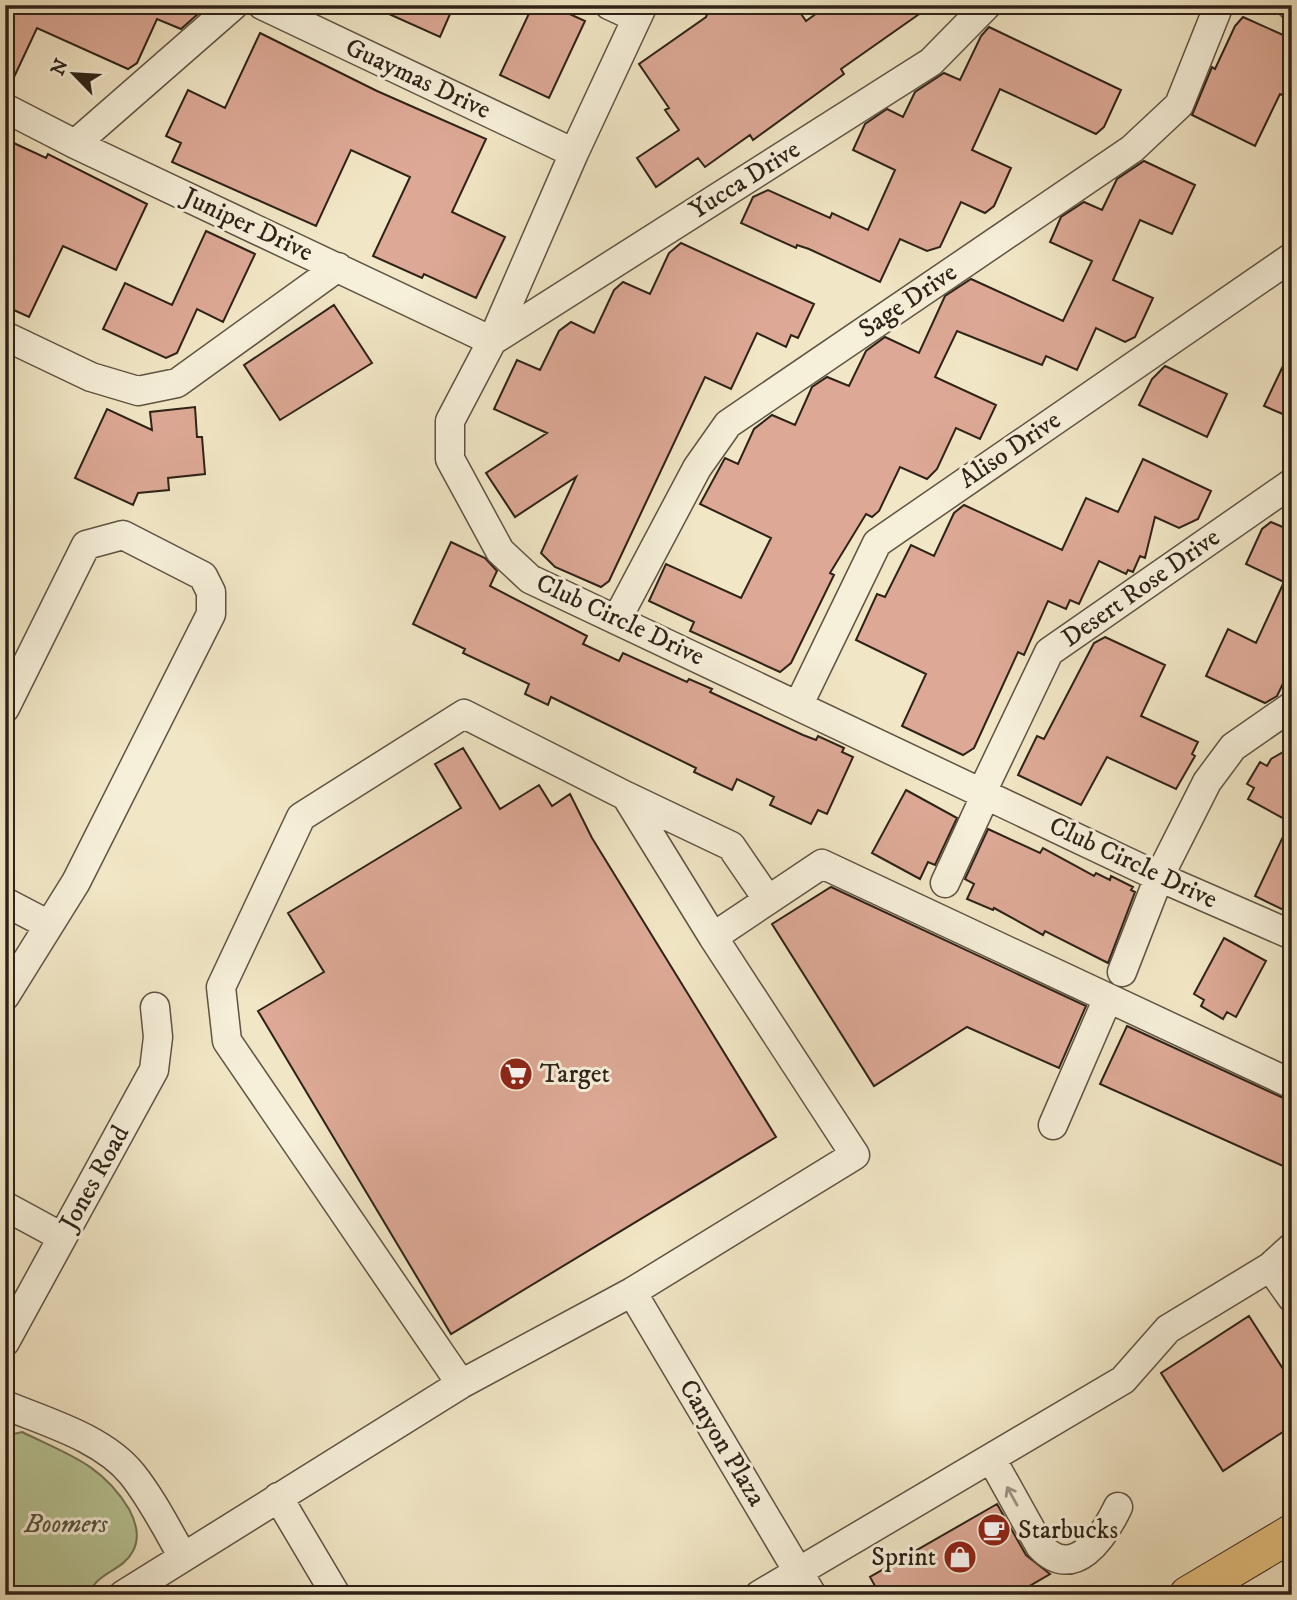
<svg xmlns="http://www.w3.org/2000/svg" width="1297" height="1600" font-family="'IM FELL DW Pica',serif">
  <rect width="100%" height="100%" fill="#f1e6c5"/>
  <filter id="stains"><feTurbulence type="fractalNoise" baseFrequency=".00286" numOctaves="4"/><feColorMatrix values="0 0 0 0 .2 0 0 0 0 .09 0 0 0 0 .02 0 0 0 .5 -.17"/></filter>
  <radialGradient id="worn" r=".72"><stop offset=".6" stop-color="#630" stop-opacity="0"/><stop offset="1" stop-color="#630" stop-opacity=".3"/></radialGradient>
  <path fill="#b8c596" stroke="#737457" stroke-width="2" d="M22,1432C67,1454 102,1464 129,1509C136,1522 140,1538 133,1551C122,1572 99,1570 88,1595H5V1436Z"/>
  <path fill="#dda996" stroke="#2e2218" stroke-width="2" d="M5,5H208L181,29L157,19L137,63L128,69L37,28L7,92Z
    M369,5H454L440,37Z
    M533,5H550L585,21L549,98L500,75Z
    M711,5H795L806,21L828,5H932L841,69L844,74L753,140L750,135L705,167L698,158L656,187L637,158L679,130L665,110L669,108L639,64L706,17Z
    M1243,17L1292,39V99L1280,94L1255,146L1192,115L1212,67L1215,69L1235,26Z
    M989,27L1121,90L1104,127L1096,134L1000,89L972,150L1011,168L994,206L985,213L961,202L940,247L927,251L900,239L880,282L809,249L797,245L796,248L741,223L753,197L768,190L830,218L832,213L868,230L895,170L853,150L865,124L887,109L903,117L915,92L944,73L960,80L981,36Z
    M260,33L377,91L486,139L452,212L505,237L476,298L424,274L422,278L373,256L410,177L351,150L316,226L172,162L181,143L166,136L188,90L225,108Z
    M5,139L46,158L48,154L147,204L116,270L63,246L29,317L5,306Z
    M1144,161L1195,185L1172,234L1140,220L1113,280L1153,298L1135,337L1125,342L1096,328L1077,370L1046,356L1042,365L957,331L935,377L996,405L980,439L956,428L937,469L927,479L900,467L879,511L872,517L866,514L830,573L834,575L791,663L780,672L690,631L694,622L649,601L666,564L741,598L771,538L700,504L725,458L738,464L754,429L772,415L795,425L812,387L827,377L849,386L866,351L885,337L919,353L945,296L971,279L1063,321L1092,261L1050,242L1061,217L1084,202L1102,210L1117,179Z
    M206,231L255,254L223,322L197,309L177,353L166,358L103,329L125,283L172,305Z
    M681,243L814,304L798,338L791,335L786,347L757,333L731,389L705,377L609,581L601,587L555,567L541,553L576,477L515,517L486,473L547,433L494,409L517,360L540,370L559,331L571,322L594,333L614,290L623,282L650,294L669,253Z
    M334,305L372,363L280,420L244,365Z
    M1292,347V418L1264,406Z
    M1165,366L1227,394L1207,437L1139,405L1152,379Z
    M195,407L197,437H202L205,474L168,478L169,490L138,493L133,505L75,478L107,409L152,430L150,412Z
    M1143,459L1211,491L1198,519L1179,528L1155,517L1145,558L1140,556L1133,572L1128,570L1126,574L1099,561L1079,604L1070,600L1066,609L1048,601L1024,655L1018,652L974,748L963,755L902,726L926,674L856,640L877,594L885,597L911,545L934,556L954,513L964,505L1062,550L1086,498L1118,512Z
    M1271,522L1292,531V665L1277,696L1265,703L1206,676L1228,629L1256,643L1284,582L1246,564L1262,529Z
    M451,542L485,558L497,571L490,586L587,636L583,644L619,661L623,653L687,682L689,679L712,689L710,692L803,735L816,740L818,736L844,748L842,752L853,757L827,814L818,810L811,824L770,805L774,797L737,779L732,790L694,772L696,768L551,697L548,705L525,694L529,684L463,653L465,649L413,624Z
    M1105,637L1165,665L1141,716L1198,742L1192,754L1195,756L1176,789L1107,757L1081,805L1018,775L1037,736L1044,739L1094,643Z
    M1292,747V914L1255,896L1290,822L1248,799L1254,788L1247,784L1260,762L1267,766L1271,759Z
    M463,748L500,809L539,785L552,806L570,794L592,838L776,1137L451,1334L258,1011L324,972L288,913L461,808L435,764Z
    M906,790L957,818L935,865L928,862L920,879L872,853Z
    M988,829L1040,853L1043,848L1094,876L1096,873L1110,880L1111,876L1133,887L1131,890L1135,892L1108,963L1045,931L1043,935L994,908L993,910L967,899L974,884L965,879Z
    M831,887L1086,1006L1059,1068L967,1027L874,1086L772,924Z
    M1224,938L1266,961L1236,1017L1227,1012L1223,1019L1201,1006L1204,1000L1194,994Z
    M1127,1026L1292,1102V1170L1100,1084Z
    M1249,1316L1292,1383V1426L1223,1471L1161,1373Z
    M997,1504L1026,1555L1050,1574L1014,1595H880L870,1577Z"/>
  <g fill="none" stroke-linecap="round" stroke-linejoin="round">
    <defs>
      <path id="minor" d="M262,5L574,153
        M609,5L637,18
        M643,5L574,153L492,341L450,421V459L500,551L530,579L1159,877L1292,935
        M1291,5L1292,6
        M5,108L75,144L492,341L931,62L987,5
        M75,144L234,5
        M5,336L91,377L138,391L177,383L338,267
        M617,619L697,468L728,424L1132,149L1179,105L1219,5
        M799,704L877,543L1292,257
        M5,708L86,545L123,535L203,576L211,592V614L76,882L5,996
        M982,792L1049,652L1292,483
        M626,796L731,846L768,900
        M945,883L986,794
        M5,902L49,925
        M713,937L822,864L1292,1084
        M1122,972L1159,877L1207,782L1233,747L1292,706
        M1053,1125L1108,998
        M5,1206L62,1237
        M1270,1267L1292,1298
        M632,1292L812,1595
        M5,1342L154,1070L158,1037L155,1007
        M5,1405C46,1422 103,1438 132,1474C152,1499 167,1529 183,1557
        M991,1458L1040,1546C1074,1583 1104,1536 1118,1507
        M278,1497L336,1595
        M123,1595L461,1384L632,1292L855,1155L713,937L626,796L464,714L301,817L221,987L227,1041L461,1384
        M759,1595L1123,1380L1168,1329L1270,1267L1292,1247"/>
      <path id="major" d="M1188,1595L1292,1533"/>
    </defs>
    <use href="#minor" stroke="#5f5343" stroke-width="31"/>
    <use href="#major" stroke="#2e2218" stroke-width="39"/>
    <use href="#minor" stroke="#f6efd9" stroke-width="28"/>
    <use href="#major" stroke="#e8c382" stroke-width="37"/>
  </g>
  <defs><path id="oneway-shaft" d="M-6 0H5M1.5-3L5.5 0L1.5 3" fill="none" stroke-width="1.6" stroke-linecap="round" stroke-linejoin="round" transform="scale(1.75)"/></defs>
  <use stroke="#9c9382" href="#oneway-shaft" transform="translate(1012 1496) rotate(-119)"/>
  <defs>
    <symbol id="supermarket-disc" viewBox="-11 -11 22 22"><circle r="9.5" fill="#8f2418" stroke="#f6efd9"/><path d="M-6-5.5h2.5l.6 2H6L4.5 2H-2.5L-4.4-4H-6ZM-1.5 3.2a1.3 1.3 0 1 0 .1 0ZM3 3.2a1.3 1.3 0 1 0 .1 0Z" fill="#fff"/></symbol>
    <symbol id="cafe-disc" viewBox="-11 -11 22 22"><circle r="9.5" fill="#8f2418" stroke="#f6efd9"/><path d="M-5.5-4.5H6V0H3Q3 3.5 0 3.5H-2.5Q-5.5 3.5-5.5 0ZM3-3.2v2h1.7v-2ZM-6 4.5H4V6H-6Z" fill="#fff"/></symbol>
    <symbol id="shop-disc" viewBox="-11 -11 22 22"><circle r="9.5" fill="#8f2418" stroke="#f6efd9"/><path d="M-5-2.5h2.3a2.7 3.5 0 0 1 5.4 0H5L5.5 6h-11ZM-1.5-2.5h3a1.5 2.3 0 0 0-3 0Z" fill="#fff"/></symbol>
  </defs>
  <g fill-rule="evenodd">
    <use href="#supermarket-disc" x="497" y="1055" width="38" height="38"/>
    <use href="#cafe-disc" x="975" y="1511" width="38" height="38"/>
    <use href="#shop-disc" x="941" y="1538" width="38" height="38"/>
  </g>
  <g text-anchor="middle" dominant-baseline="central" stroke-width="6" stroke-linejoin="round" paint-order="stroke">
    <g font-size="26" fill="#2e2218" stroke="#f6efd9">
      <text transform="translate(418 79) rotate(25)">Guaymas Drive</text>
      <text transform="translate(745 180) rotate(-32)">Yucca Drive</text>
      <text transform="translate(248 225) rotate(25)">Juniper Drive</text>
      <text transform="translate(908 301) rotate(-34)">Sage Drive</text>
      <text transform="translate(1010 450) rotate(-34)">Aliso Drive</text>
      <text transform="translate(1141 588) rotate(-35)">Desert Rose Drive</text>
      <text transform="translate(620 620) rotate(25)">Club Circle Drive</text>
      <text transform="translate(1133 863) rotate(25)">Club Circle Drive</text>
      <text transform="translate(95 1178) rotate(-61)">Jones Road</text>
      <text transform="translate(722 1443) rotate(59)">Canyon Plaza</text>
    </g>
    <g font-size="26" fill="#2e2218" stroke="#f6efd9" text-anchor="start">
      <text x="540" y="1074">Target</text>
      <text x="1018" y="1530">Starbucks</text>
      <text x="936" y="1557" text-anchor="end">Sprint</text>
    </g>
    <g font-size="26" font-style="italic" fill="#57533e" stroke="#f6efd9">
      <text x="66" y="1524">Boomers</text>
    </g>
  </g>
  <rect width="1297" height="1600" fill="none" stroke="#f1e6c5" stroke-width="28"/>
  <rect x="7" y="7" width="1283" height="1586" fill="none" stroke="#2e2218" stroke-width="3.5"/>
  <rect x="14" y="14" width="1269" height="1572" fill="none" stroke="#2e2218" stroke-width="2"/>
  <g transform="translate(74 74) rotate(295)" stroke="#f6efd9" stroke-width="5" paint-order="stroke">
  <path d="M0-5L12 26L0 18L-12 26Z" fill="#2e2218"/>
  <text y="-10" font-size="19" font-weight="bold" text-anchor="middle" fill="#2e2218">N</text>
  </g>
  <rect width="100%" height="100%" filter="url(#stains)"/>
  <rect width="100%" height="100%" fill="url(#worn)"/>
</svg>
